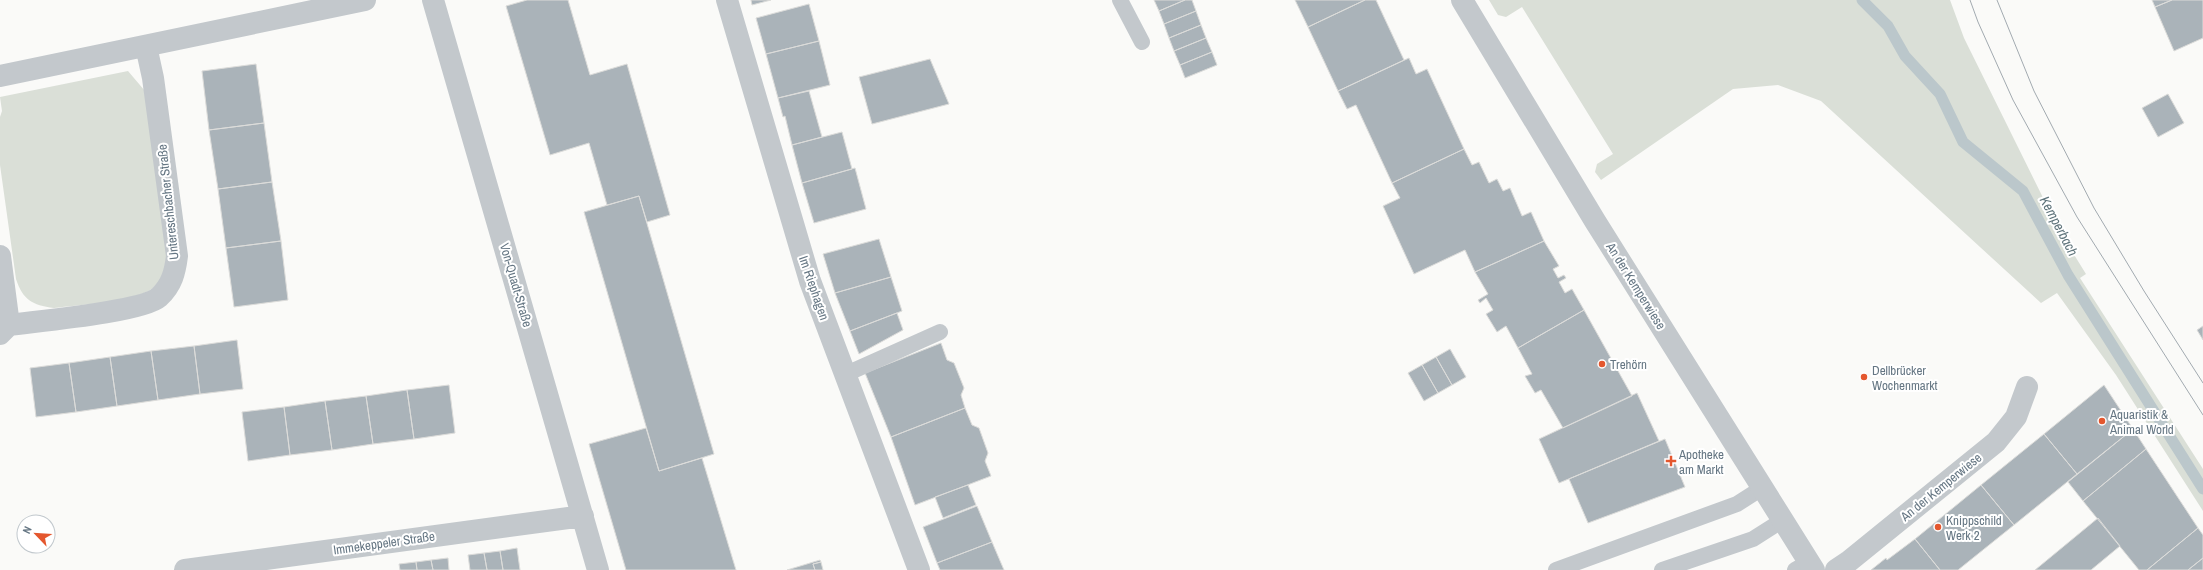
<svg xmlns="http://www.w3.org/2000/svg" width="2203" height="570" font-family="'Archivo Narrow',sans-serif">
  <rect width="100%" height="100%" fill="#fafaf8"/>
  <path fill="#dadfd7" d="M1489,0H1950L1964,38L2060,232L2086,274L2080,278L2203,469V511L2116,375L2057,293L2041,303L1821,101L1778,85L1733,89L1601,180L1595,172L1597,164L1613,154L1522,7L1506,17L1498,15Z
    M128,71L145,91L167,251C167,265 165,278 153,288C135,302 78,305 54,308C32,305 23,300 16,279L0,165V117L2,111L0,97Z"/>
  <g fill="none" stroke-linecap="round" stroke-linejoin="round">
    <path stroke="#bbc7cb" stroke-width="11" d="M1862,0L1888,26L1905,56L1940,94L1963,142L2023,191L2068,275L2203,489"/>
  </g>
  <path fill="#aab3b9" stroke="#dcdcda" d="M527,0H568L590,75L627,64L670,215L647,222L639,196L607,205L589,143L550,155L506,6Z
    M751,0H771L752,5Z
    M1154,0H1185L1159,11Z
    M1185,0H1192L1196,11L1164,24L1159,11Z
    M1295,0H1365L1308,27Z
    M1365,0H1376L1404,60L1338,91L1308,27Z
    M2152,0H2172L2155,7Z
    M2172,0H2203V38L2174,51L2155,7Z
    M809,4L819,41L766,54L756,18Z
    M1196,11L1201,25L1169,38L1164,24Z
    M1201,25L1206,38L1174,51L1169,38Z
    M1206,38L1212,52L1180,65L1174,51Z
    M819,41L830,85L778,98L766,54Z
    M1212,52L1217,65L1185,78L1180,65Z
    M1409,58L1416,74L1427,69L1464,149L1392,183L1356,105L1347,109L1338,91Z
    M930,59L949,104L872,124L859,77Z
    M256,64L264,123L209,130L202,71Z
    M809,91L822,137L792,145L785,116L783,117L778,98Z
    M2168,94L2184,123L2158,137L2142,108Z
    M264,123L272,182L218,189L209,130Z
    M842,132L852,169L802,183L792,145Z
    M1464,149L1472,165L1479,162L1489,183L1497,179L1503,191L1510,188L1522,216L1531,212L1544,241L1475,272L1465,250L1414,274L1383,206L1400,198L1392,183Z
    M855,168L866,209L814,223L802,183Z
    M272,182L281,241L226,248L218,189Z
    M639,196L714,454L659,471L584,212Z
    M879,239L891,277L835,293L823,254Z
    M281,241L288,300L234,307L226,248Z
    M1544,241L1559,266L1553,269L1558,278L1564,275L1566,278L1559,282L1565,293L1572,289L1584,310L1518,348L1506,326L1497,332L1486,314L1493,310L1486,298L1480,303L1478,300L1488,294L1475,272Z
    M891,277L902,311L850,331L835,293Z
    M1584,310L1632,396L1563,428L1541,390L1535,393L1525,376L1532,374L1518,348Z
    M897,313L903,330L859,354L850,331Z
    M2203,326V340L2197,330Z
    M237,340L243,389L200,394L194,346Z
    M941,343L947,360L954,363L964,388L961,395L965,408L891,437L865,373Z
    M194,346L200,394L158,400L151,351Z
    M1450,349L1466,377L1452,385L1436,357Z
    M151,351L158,400L117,406L110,357Z
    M110,357L117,406L76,412L69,363Z
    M1436,357L1452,385L1438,393L1422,365Z
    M69,363L76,412L36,417L30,368Z
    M1422,365L1438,393L1424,401L1408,373Z
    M449,385L455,433L414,439L407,390Z
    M2104,385L2133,429L2077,474L2044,434Z
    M407,390L414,439L373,444L366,396Z
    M1637,393L1659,441L1559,483L1539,439Z
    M366,396L373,444L332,450L325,401Z
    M325,401L332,450L290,455L284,407Z
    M284,407L290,455L248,461L242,412Z
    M965,408L972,425L979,428L988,453L985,461L991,476L915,505L891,437Z
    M646,428L659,471L702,458L736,570H626L589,444Z
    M2133,429L2146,449L2083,501L2068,482Z
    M2044,434L2077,474L2014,525L1981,485Z
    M1665,439L1685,487L1588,523L1569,479Z
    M2146,449L2198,528L2147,570H2139L2083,501Z
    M968,485L976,505L943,518L935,497Z
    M1981,485L2014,525L1958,570H1940L1915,539Z
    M977,506L992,542L937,563L923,527Z
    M2098,518L2120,546L2091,570H2035Z
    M2198,528L2203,535V558L2188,570H2147Z
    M1915,539L1940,570H1871L1886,558L1887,560Z
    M992,542L1004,570H940L937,563Z
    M517,548L520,570H503L500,551Z
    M500,551L503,570H487L484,553Z
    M484,553L487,570H470L468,555Z
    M448,558L449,570H433L431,560Z
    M2203,558V570H2188Z
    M431,560L433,570H417L416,562Z
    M820,560L821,562L813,564L815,570H787Z
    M416,562L417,570H400L399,564Z
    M821,562L823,570H815L813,564Z"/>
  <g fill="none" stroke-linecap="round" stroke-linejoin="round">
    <path stroke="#c3c8cc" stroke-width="16" d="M1120,0L1142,42
      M846,374L940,332
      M1556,570L1737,504L1762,488
      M1662,570L1753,539L1783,520
      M1795,570L1809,562"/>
    <path stroke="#c3c8cc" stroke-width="22" d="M433,0L598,570
      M727,0L810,281L919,570
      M1462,0L1595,221L1814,570
      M0,76L365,0
      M0,256L9,325
      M0,334L9,325C38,321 142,312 159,297C172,285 175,272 177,256L153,78L146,46
      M185,570L583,516
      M1836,570L1848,562L1996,442L2016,417L2027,387"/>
    <path stroke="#a2aab0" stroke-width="1" d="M1970,0L1978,22L2013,100L2077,217L2203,415
      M1997,0L2034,91L2094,208L2144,291L2203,383"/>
  </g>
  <g fill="#e4572e" stroke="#fff" stroke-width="1.5">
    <circle cx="1602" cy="364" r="4"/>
    <circle cx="1864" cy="377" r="4"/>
    <circle cx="2102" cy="421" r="4"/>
    <path d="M1669 455h4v4h4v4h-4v4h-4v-4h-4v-4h4z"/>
    <circle cx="1938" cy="527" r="4"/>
  </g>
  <g text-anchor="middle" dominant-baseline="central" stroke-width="4" stroke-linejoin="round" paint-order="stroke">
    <g font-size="13" fill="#657683" stroke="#fff">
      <text transform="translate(168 202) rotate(-96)">Untereschbacher Straße</text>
      <text transform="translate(516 285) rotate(74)">Von-Quadt-Straße</text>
      <text transform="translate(1636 286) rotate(58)">An der Kemperwiese</text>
      <text transform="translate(814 288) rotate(71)">Im Riephagen</text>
      <text transform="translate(1941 487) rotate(-39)">An der Kemperwiese</text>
      <text transform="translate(384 543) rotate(-8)">Immekeppeler Straße</text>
    </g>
    <g font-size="13" fill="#657683" stroke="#fff" text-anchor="start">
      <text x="1610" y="364">Trehörn</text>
      <text x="1872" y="370">Dellbrücker<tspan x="1872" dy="15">Wochenmarkt</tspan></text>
      <text x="2110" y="414">Aquaristik &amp;<tspan x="2110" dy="15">Animal World</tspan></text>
      <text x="1679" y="454">Apotheke<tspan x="1679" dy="15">am Markt</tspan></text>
      <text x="1946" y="520">Knippschild<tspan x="1946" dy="15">Werk 2</tspan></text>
    </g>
    <g font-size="14" font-style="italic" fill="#60757c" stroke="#fff">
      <text transform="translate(2059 226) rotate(62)">Kemperbach</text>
    </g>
  </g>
  <g transform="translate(36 534) rotate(295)"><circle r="19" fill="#ffffff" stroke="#c1c8cd"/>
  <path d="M0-3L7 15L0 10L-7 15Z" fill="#e4572e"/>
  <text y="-6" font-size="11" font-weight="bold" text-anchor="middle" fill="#657683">N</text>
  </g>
</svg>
